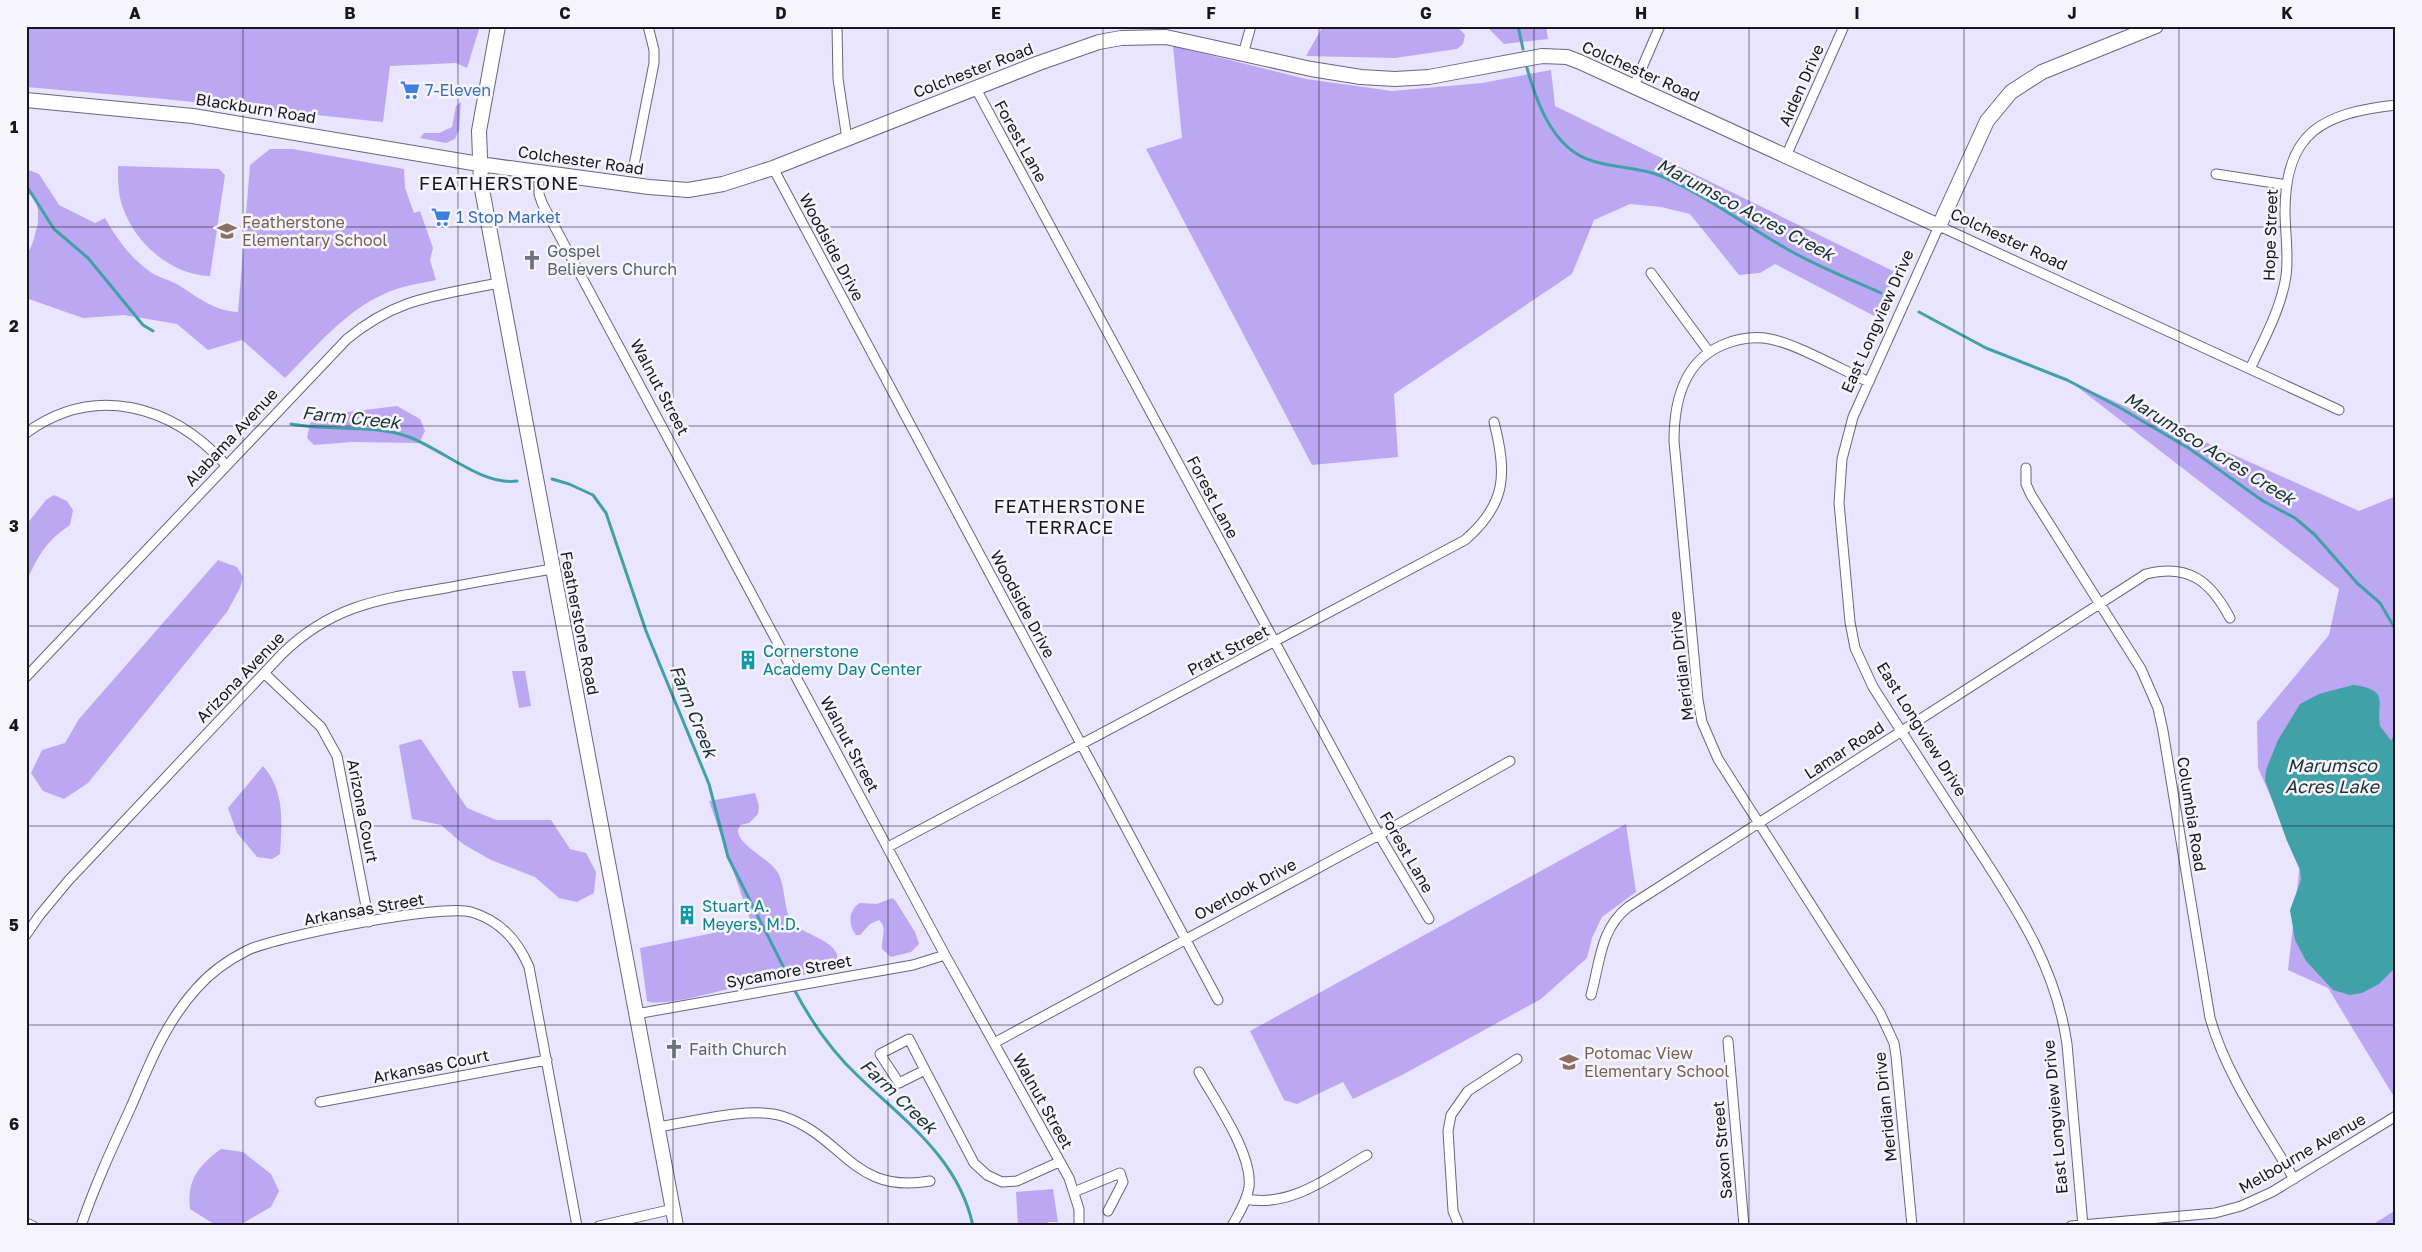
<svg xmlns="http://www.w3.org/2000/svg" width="2422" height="1252" font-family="'Golos Text',sans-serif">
  <rect width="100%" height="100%" fill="#eae5fe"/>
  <path fill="#bca7f3" d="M26,26H480L467,68L456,63L390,66L383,122L164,99L26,87Z
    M1323,26H1457L1465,35L1463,44L1457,49L1395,58L1306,56Z
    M1486,26H1546L1548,39L1504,44Z
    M1173,46L1306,79L1392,91L1482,83L1551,70L1555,106L1895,272L1878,318L1775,264L1760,273L1739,275L1690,214L1661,207L1630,204L1594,220L1572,274L1394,394L1398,457L1312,465L1146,149L1182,138Z
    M461,102L459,130L455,139L446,143L420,138L424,133H439L452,127L456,106Z
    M270,149H293L404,169L405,188L414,213L420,211L433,248L430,260L436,280C419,284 400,286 384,294C345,311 315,348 285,378L242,340L208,350L177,324L124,315L83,318L26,298V257L33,242L38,223V210L34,195H26V169L39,174L59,205L95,223L105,218C117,239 131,259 152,273C160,278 171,280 180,286C199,298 215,311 238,312L250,165Z
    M118,166L219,169L225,175L210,276C171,275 135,243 123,208C118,195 118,180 118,166Z
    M2071,382L2359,511L2396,496V1100L2328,988L2288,970L2300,863L2258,768L2257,722L2329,635L2339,589Z
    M397,406L420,419L425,431L419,443L352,442L314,445L307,438L310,423L323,415Z
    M54,495L67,501L73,510L70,525C45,542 39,555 26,582V525L46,500Z
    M218,560L237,567L243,577L240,588L227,612L88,783L64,799L43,791L31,773L42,750L65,743L79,719Z
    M512,671H525L531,706L519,708Z
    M421,739L467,808L496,820H551L570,849L586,853L596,872L594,893L577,902L559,898L535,877L491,860L463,844L441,825L412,819L399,745Z
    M263,766C285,791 282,822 280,854L272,859L257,857L237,833L228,808Z
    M755,793L759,806L758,814L749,823L740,825L738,830C737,844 766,857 776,870C787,884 782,912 794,924C807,936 829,938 837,954V962L832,970C803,975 774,979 745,985C725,989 663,1008 647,1001L640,948L752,925L709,801Z
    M1626,824L1636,892L1602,917L1592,938L1587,958L1541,999L1404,1074L1353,1099L1343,1082L1297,1104L1284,1100L1250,1031Z
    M892,898L895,900L915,932L919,944L911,952L891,957L882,949C881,938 888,928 879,920L870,924L860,935H856C848,925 848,910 860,903L877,904Z
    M221,1149L243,1152L271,1174L279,1191L271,1207L238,1226H217L190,1209C187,1180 198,1166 221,1149Z
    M1053,1189L1058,1222H1048V1226H1018L1016,1192Z
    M2396,1210V1226H2370Z"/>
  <path fill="#40a1a8" d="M2353,685C2391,690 2376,702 2380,726L2396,747V967L2379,984L2362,993L2350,995L2333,990L2306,961L2295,940L2290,910L2301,880L2300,870L2287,841L2265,780L2266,770L2278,740L2300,704L2319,694Z"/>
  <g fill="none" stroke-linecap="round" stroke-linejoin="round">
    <path stroke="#40a1a8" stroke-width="3" d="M1518,26L1523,49
      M1527,68C1535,97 1548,134 1574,152C1600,170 1633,164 1661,176C1704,194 1742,223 1782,246C1813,265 1848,278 1881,293
      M26,185L54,229L88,258L143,325L153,331
      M1919,312L1986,348L2067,380L2117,406L2190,449L2263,501L2295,518L2315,535L2357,583L2380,603L2396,630
      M291,424C330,431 373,424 409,437C442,449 482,486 517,481
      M552,479L569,484L593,495L606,513L646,631L709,784L728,857L789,978
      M2390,745L2396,735
      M795,991C812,1023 832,1052 859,1077C905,1121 959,1159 973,1226"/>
    <defs>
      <path id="street" d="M837,26L838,79L847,139
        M1243,54L1251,26
        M1634,86L1660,26
        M975,87L1379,835L1429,919
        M1786,156L1844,26
        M634,165L654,63V50L648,26
        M773,168L1218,1000
        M539,172V194L542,203L945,955L1069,1178L1079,1209V1226
        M2216,174L2287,185
        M1651,273L1709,352
        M2250,369C2264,339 2281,309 2286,276C2289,255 2285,233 2285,211C2285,131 2324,113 2396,105
        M1869,382C1842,370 1797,344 1770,339C1755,336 1740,338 1725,344C1684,360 1674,400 1674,441L1698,700L1702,722L1718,759L1880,1013L1894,1043L1896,1056L1912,1226
        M26,433C95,383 172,405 226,465
        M2026,468V484L2031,495L2141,669L2158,708L2163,731L2210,1018C2227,1077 2263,1126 2294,1179
        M264,673L321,727L337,756L369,922
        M26,677L347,339C398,297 437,296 498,283
        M888,847L1465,540C1507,504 1507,473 1494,422
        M26,935L39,916L68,881L282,654C332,605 380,599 446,588C482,581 517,575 552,569
        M1591,995C1600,963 1600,929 1628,907L2146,574C2189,563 2211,582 2230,618
        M636,1014L913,965L945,955
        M909,1039L925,1070L899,1083L880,1054Z
        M1728,1041L1744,1226
        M994,1043L1379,835L1510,761
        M925,1070L974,1163L987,1175L1002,1182L1017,1181L1059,1162
        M1199,1072C1215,1101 1253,1154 1249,1187C1247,1201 1239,1213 1232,1226
        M320,1102L547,1060
        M658,1127C691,1122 750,1106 782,1116C844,1136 852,1195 930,1181
        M1074,1192L1120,1173L1123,1182L1108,1211
        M1246,1199C1291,1208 1330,1176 1367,1155
        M26,1223L33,1226
        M81,1226C95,1185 113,1146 131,1107C149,1065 165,1023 197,988C211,972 228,960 248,950C278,936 442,904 471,912C499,920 518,941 529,967L577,1226
        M599,1226L673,1209
        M1459,1226L1453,1211L1448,1131L1451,1115L1468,1091L1517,1059
        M2071,1226L2215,1213L2241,1206L2272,1192L2396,1116
        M2083,1226L2067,1044C2055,962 2013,904 1970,837C1937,787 1905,737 1873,687L1855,648L1850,622L1839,503L1842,459L1853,417L1939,226L2339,410"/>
      <path id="secondary" d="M498,26L479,131L481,184L676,1226
        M26,100L193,116L479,164L649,187L688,190L723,184L773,168L1039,63L1099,42L1121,38L1166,37L1311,69L1361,77L1395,79L1429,77L1542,56L1567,57L1580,62L1939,226L1987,121L2011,92L2042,72L2156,26"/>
    </defs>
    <use href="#street" stroke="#6b647f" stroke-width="11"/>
    <use href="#secondary" stroke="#6b647f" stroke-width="16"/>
    <use href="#street" stroke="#fff" stroke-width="9"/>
    <use href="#secondary" stroke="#fff" stroke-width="14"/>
  </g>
  <path fill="none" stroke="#181520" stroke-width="1" stroke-opacity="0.55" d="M243,26V1226M458,26V1226M673,26V1226M888,26V1226M1103,26V1226M1319,26V1226M1534,26V1226M1749,26V1226M1964,26V1226M2179,26V1226M26,227H2396M26,426H2396M26,626H2396M26,826H2396M26,1025H2396"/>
  <defs>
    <symbol id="supermarket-bare" viewBox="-9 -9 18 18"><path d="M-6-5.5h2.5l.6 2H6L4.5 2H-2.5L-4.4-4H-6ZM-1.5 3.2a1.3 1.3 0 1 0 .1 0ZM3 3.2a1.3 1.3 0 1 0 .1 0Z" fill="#3f7fe0" stroke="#f6f5fb" stroke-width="2.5" paint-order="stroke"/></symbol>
    <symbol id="school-bare" viewBox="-9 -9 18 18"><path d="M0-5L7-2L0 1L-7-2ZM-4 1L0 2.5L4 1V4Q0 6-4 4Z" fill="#8d6e63" stroke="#f6f5fb" stroke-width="2.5" paint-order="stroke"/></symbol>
    <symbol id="church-bare" viewBox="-9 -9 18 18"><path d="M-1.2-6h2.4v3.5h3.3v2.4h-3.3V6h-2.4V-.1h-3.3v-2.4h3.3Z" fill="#6b7280" stroke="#f6f5fb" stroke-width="2.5" paint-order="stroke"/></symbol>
    <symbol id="building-bare" viewBox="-9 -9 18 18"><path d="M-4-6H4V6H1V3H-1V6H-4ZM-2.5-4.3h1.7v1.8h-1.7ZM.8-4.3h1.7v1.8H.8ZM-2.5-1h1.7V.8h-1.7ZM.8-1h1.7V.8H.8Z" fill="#0f9aa8" stroke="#f6f5fb" stroke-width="2.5" paint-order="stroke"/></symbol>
  </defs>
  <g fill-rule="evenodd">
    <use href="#supermarket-bare" x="396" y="76" width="28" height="28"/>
    <use href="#supermarket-bare" x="427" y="203" width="28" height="28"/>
    <use href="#school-bare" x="213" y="217" width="28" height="28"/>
    <use href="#church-bare" x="518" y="246" width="28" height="28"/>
    <use href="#building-bare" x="734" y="646" width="28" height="28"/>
    <use href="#building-bare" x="673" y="901" width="28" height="28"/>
    <use href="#church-bare" x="660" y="1035" width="28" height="28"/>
    <use href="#school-bare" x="1555" y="1048" width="28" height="28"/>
  </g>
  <g text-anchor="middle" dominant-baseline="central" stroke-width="5" stroke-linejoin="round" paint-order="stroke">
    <g font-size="16" fill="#181520" stroke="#f6f5fb">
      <text transform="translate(973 70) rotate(-21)">Colchester Road</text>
      <text transform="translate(1641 71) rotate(24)">Colchester Road</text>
      <text transform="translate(1801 85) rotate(-66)">Aiden Drive</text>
      <text transform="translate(256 108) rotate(9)">Blackburn Road</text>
      <text transform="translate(1021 141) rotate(61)">Forest Lane</text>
      <text transform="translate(581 160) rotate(8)">Colchester Road</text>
      <text transform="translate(2270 235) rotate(-88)">Hope Street</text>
      <text transform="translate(2009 239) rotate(25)">Colchester Road</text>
      <text transform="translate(832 247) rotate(62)">Woodside Drive</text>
      <text transform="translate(1877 321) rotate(-66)">East Longview Drive</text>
      <text transform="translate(660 387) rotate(62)">Walnut Street</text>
      <text transform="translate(231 437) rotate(-47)">Alabama Avenue</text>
      <text transform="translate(1213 497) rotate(62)">Forest Lane</text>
      <text transform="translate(1023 604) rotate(62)">Woodside Drive</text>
      <text transform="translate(580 623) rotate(79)">Featherstone Road</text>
      <text transform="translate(1228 650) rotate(-28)">Pratt Street</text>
      <text transform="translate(1681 666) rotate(-97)">Meridian Drive</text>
      <text transform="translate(240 677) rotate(-46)">Arizona Avenue</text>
      <text transform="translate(1922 729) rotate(58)">East Longview Drive</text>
      <text transform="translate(850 744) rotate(62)">Walnut Street</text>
      <text transform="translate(1844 750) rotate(-33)">Lamar Road</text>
      <text transform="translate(363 811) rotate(79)">Arizona Court</text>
      <text transform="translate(2192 814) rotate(81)">Columbia Road</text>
      <text transform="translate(1407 852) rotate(60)">Forest Lane</text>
      <text transform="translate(1245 889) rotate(-28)">Overlook Drive</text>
      <text transform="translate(364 909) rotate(-10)">Arkansas Street</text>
      <text transform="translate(789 971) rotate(-10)">Sycamore Street</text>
      <text transform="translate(431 1066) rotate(-11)">Arkansas Court</text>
      <text transform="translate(1043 1101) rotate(61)">Walnut Street</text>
      <text transform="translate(1885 1107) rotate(-96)">Meridian Drive</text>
      <text transform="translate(2055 1117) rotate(-95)">East Longview Drive</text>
      <text transform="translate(1722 1150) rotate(-95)">Saxon Street</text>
      <text transform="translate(2302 1153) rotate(-30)">Melbourne Avenue</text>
    </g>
    <g font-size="16" fill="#366cbe" stroke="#f6f5fb" text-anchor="start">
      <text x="425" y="90">7-Eleven</text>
      <text x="456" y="217">1 Stop Market</text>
    </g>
    <g font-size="16" fill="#785e54" stroke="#f6f5fb" text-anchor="start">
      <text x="242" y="222">Featherstone<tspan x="242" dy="18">Elementary School</tspan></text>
      <text x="1584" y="1053">Potomac View<tspan x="1584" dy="18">Elementary School</tspan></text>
    </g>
    <g font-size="16" fill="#5b616d" stroke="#f6f5fb" text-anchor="start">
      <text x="547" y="251">Gospel<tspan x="547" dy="18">Believers Church</tspan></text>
      <text x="689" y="1049">Faith Church</text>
    </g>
    <g font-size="16" fill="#0d838f" stroke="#f6f5fb" text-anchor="start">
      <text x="763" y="651">Cornerstone<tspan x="763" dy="18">Academy Day Center</tspan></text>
      <text x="702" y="906">Stuart A.<tspan x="702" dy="18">Meyers, M.D.</tspan></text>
    </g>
    <g font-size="18" font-style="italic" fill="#1c3335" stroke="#f6f5fb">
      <text transform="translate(1746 209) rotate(28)">Marumsco Acres Creek</text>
      <text transform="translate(351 417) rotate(6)">Farm Creek</text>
      <text transform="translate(2210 448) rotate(32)">Marumsco Acres Creek</text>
      <text transform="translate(694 711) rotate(68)">Farm Creek</text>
      <text x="2332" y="765">Marumsco<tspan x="2332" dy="21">Acres Lake</tspan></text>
      <text transform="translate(899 1096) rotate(44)">Farm Creek</text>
    </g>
    <g font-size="18" letter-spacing="1" fill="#181520" stroke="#f6f5fb">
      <text x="1070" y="506">FEATHERSTONE<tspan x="1070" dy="21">TERRACE</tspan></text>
    </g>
    <g font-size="19" letter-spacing="1" fill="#181520" stroke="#f6f5fb">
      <text x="499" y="182">FEATHERSTONE</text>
    </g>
  </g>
  <rect width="2422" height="1252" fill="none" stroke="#f6f5fb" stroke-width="55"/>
  <rect x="28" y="28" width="2366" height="1196" fill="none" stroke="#181520" stroke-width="2"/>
  <g font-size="16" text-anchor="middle" font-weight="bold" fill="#181520">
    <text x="135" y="19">A</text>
    <text x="350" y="19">B</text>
    <text x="565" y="19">C</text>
    <text x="781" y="19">D</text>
    <text x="996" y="19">E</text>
    <text x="1211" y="19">F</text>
    <text x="1426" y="19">G</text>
    <text x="1641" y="19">H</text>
    <text x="1857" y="19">I</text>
    <text x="2072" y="19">J</text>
    <text x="2287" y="19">K</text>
    <text x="14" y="133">1</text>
    <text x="14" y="332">2</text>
    <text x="14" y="532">3</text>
    <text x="14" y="731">4</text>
    <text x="14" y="931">5</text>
    <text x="14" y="1130">6</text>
  </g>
</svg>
